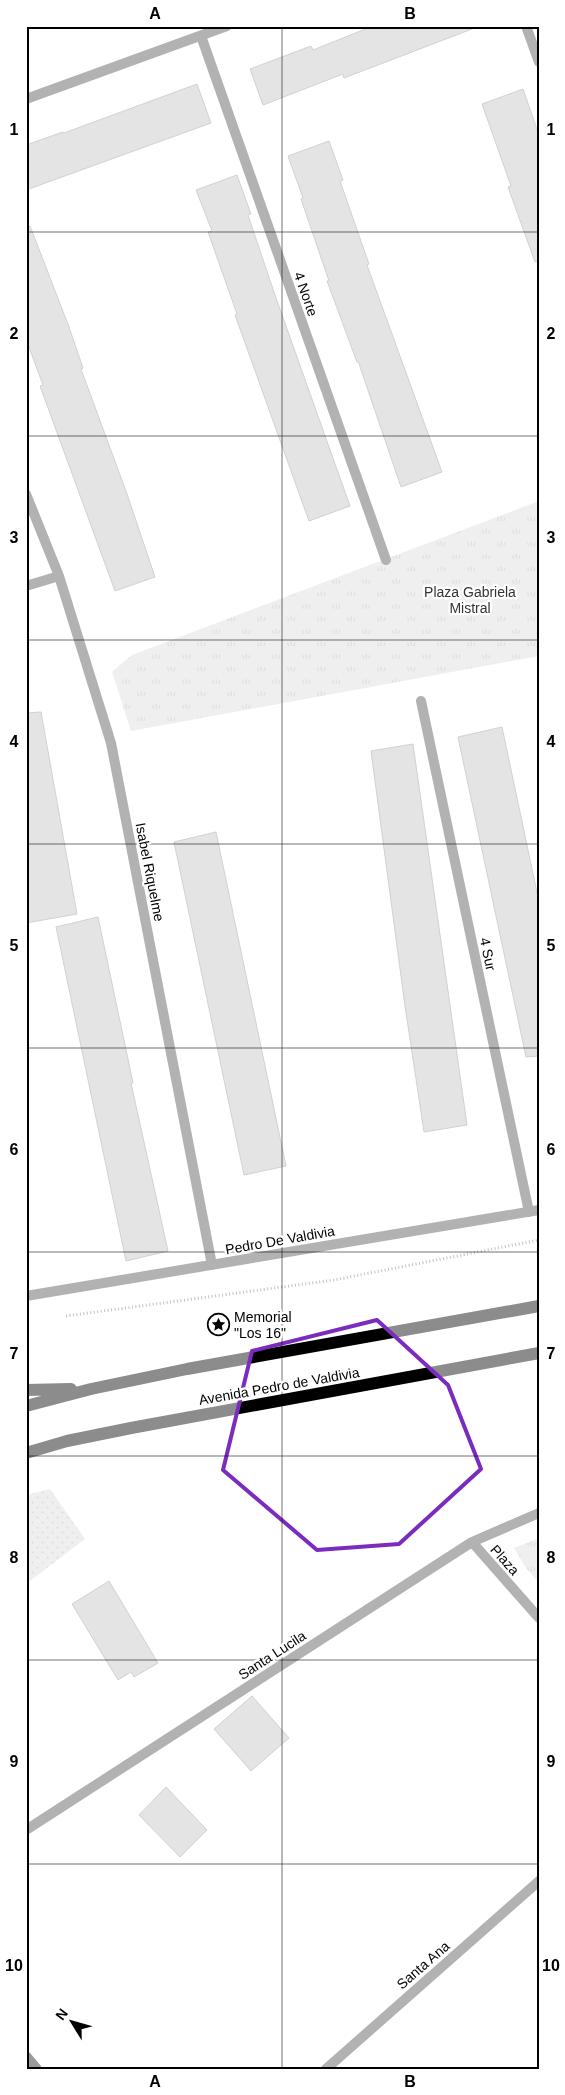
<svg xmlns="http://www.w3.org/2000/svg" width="565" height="2095" font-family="Helvetica,sans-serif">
  <defs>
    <pattern id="grass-dots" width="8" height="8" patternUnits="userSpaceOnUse" patternTransform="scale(1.25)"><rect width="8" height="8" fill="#dcdcdc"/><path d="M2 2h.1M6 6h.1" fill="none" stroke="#bbb" stroke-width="1.8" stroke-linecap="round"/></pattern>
    <pattern id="park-tufts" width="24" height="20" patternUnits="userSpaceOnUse" patternTransform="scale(1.25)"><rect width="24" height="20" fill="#dcdcdc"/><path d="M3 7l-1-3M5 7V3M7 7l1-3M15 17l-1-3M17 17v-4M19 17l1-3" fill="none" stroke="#bbb"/></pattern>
  </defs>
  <rect width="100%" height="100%" fill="#fff"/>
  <path fill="url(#grass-dots)" d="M50,1489L85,1539L26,1584V1495Z"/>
  <path fill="url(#park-tufts)" d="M539,501V656L131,731L112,672L132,655Z
    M539,1538V1583L526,1568L514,1548Z"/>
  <path fill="#c4c4c4" stroke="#999" d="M373,26H472V29L344,78L343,74L263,105L250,69L311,46L313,50Z
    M197,84L211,123L26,190V145L63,132L64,133Z
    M523,89L539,135V261L535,262L508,187L511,186L482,104Z
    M329,141L343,180L340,181L369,264L367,265L442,472L401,487L358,361L357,362L327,281H329L301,199L303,198L288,156Z
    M237,175L251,214L248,215L276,298L350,506L309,521L235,315L237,314L208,232L212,231L196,190Z
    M30,226L69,327L83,368L81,369L127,494L155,577L115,591L40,386L43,385L26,339V227Z
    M41,712L77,914L26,923V713Z
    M502,727L539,902V1056L526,1057L458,737Z
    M413,744L467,1125L424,1132L405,1006L371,751Z
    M216,832L286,1166L244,1175L174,842Z
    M98,917L133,1083H131L168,1251L126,1261L56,927Z
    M109,1581L158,1663L134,1677L131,1672L118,1680L72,1604Z
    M252,1696L289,1738L251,1771L214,1729Z
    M166,1787L207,1830L180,1857L139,1815Z"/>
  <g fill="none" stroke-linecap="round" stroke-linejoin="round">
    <path stroke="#777" stroke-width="3" stroke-dasharray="1 2.5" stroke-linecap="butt" d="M66,1316L334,1280L539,1240"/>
    <path stroke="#555" stroke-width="10" d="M526,26L539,62
      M201,36L386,560
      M26,494L59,576L111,743L212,1265
      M26,586L59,576
      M421,701L529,1212
      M26,1296L539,1210
      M472,1542L539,1618
      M26,1830L472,1542L539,1513
      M326,2069L539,1881"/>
    <path stroke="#555" stroke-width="10" d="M26,99L227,26"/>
    <path stroke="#222" stroke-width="10" d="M26,2056L37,2069"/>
    <path stroke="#000" stroke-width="12" d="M26,1390L71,1389
      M26,1406L91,1389L187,1369L539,1306
      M26,1453L67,1441L131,1428L539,1353"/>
  </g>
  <path d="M0 0H565V2095H0ZM377,1320L448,1385L481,1469L399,1544L317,1550L223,1470L252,1351Z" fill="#fff" fill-opacity=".55" fill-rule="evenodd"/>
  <path fill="none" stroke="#7b2cbf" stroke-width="4" stroke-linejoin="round" d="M377,1320L448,1385L481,1469L399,1544L317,1550L223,1470L252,1351Z"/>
  <path fill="none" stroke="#000" stroke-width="1" stroke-opacity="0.55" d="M282,26V2069M26,232H539M26,436H539M26,640H539M26,844H539M26,1048H539M26,1252H539M26,1456H539M26,1660H539M26,1864H539"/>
  <defs>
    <symbol id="sight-ring" viewBox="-11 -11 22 22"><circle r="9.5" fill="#fff" stroke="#000" stroke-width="1.5"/><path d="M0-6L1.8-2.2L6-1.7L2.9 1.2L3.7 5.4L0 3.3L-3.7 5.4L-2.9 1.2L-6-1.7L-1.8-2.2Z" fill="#000"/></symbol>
  </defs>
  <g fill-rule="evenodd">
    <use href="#sight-ring" x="206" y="1312" width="25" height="25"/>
  </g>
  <g text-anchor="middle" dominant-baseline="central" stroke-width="4.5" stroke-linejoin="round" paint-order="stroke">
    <g font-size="14" fill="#000" stroke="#fff">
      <text transform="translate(306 294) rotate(71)">4 Norte</text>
      <text transform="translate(150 872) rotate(79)">Isabel Riquelme</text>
      <text transform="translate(488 954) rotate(78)">4 Sur</text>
      <text transform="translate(280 1240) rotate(-10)">Pedro De Valdivia</text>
      <text transform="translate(279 1386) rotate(-10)">Avenida Pedro de Valdivia</text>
      <text transform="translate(505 1560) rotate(48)">Plaza</text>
      <text transform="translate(272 1655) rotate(-33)">Santa Lucila</text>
      <text transform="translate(423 1965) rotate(-41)">Santa Ana</text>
    </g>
    <g font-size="14" fill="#333" stroke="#fff">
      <text x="470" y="592">Plaza Gabriela<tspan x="470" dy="16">Mistral</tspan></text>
    </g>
    <g font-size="14" fill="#000" stroke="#fff" text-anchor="start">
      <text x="234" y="1317">Memorial<tspan x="234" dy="16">"Los 16"</tspan></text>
    </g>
  </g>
  <rect width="565" height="2095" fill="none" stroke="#ffffff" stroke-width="55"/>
  <g transform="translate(72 2022) rotate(307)" stroke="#ffffff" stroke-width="4" paint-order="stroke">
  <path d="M0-4L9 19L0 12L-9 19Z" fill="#000000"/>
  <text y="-8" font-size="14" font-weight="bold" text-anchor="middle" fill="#000000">N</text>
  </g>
  <rect x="28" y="28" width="510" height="2040" fill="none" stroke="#000" stroke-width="2"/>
  <g font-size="16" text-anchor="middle" font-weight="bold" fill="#000">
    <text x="155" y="19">A</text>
    <text x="410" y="19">B</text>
    <text x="14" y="135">1</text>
    <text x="551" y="135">1</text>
    <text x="14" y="339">2</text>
    <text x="551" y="339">2</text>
    <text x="14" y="543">3</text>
    <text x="551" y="543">3</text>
    <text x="14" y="747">4</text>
    <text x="551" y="747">4</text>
    <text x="14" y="951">5</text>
    <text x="551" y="951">5</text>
    <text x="14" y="1155">6</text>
    <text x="551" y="1155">6</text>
    <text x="14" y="1359">7</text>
    <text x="551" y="1359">7</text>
    <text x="14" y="1563">8</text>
    <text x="551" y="1563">8</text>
    <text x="14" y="1767">9</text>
    <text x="551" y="1767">9</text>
    <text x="14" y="1971">10</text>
    <text x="551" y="1971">10</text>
    <text x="155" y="2087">A</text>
    <text x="410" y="2087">B</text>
  </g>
</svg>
